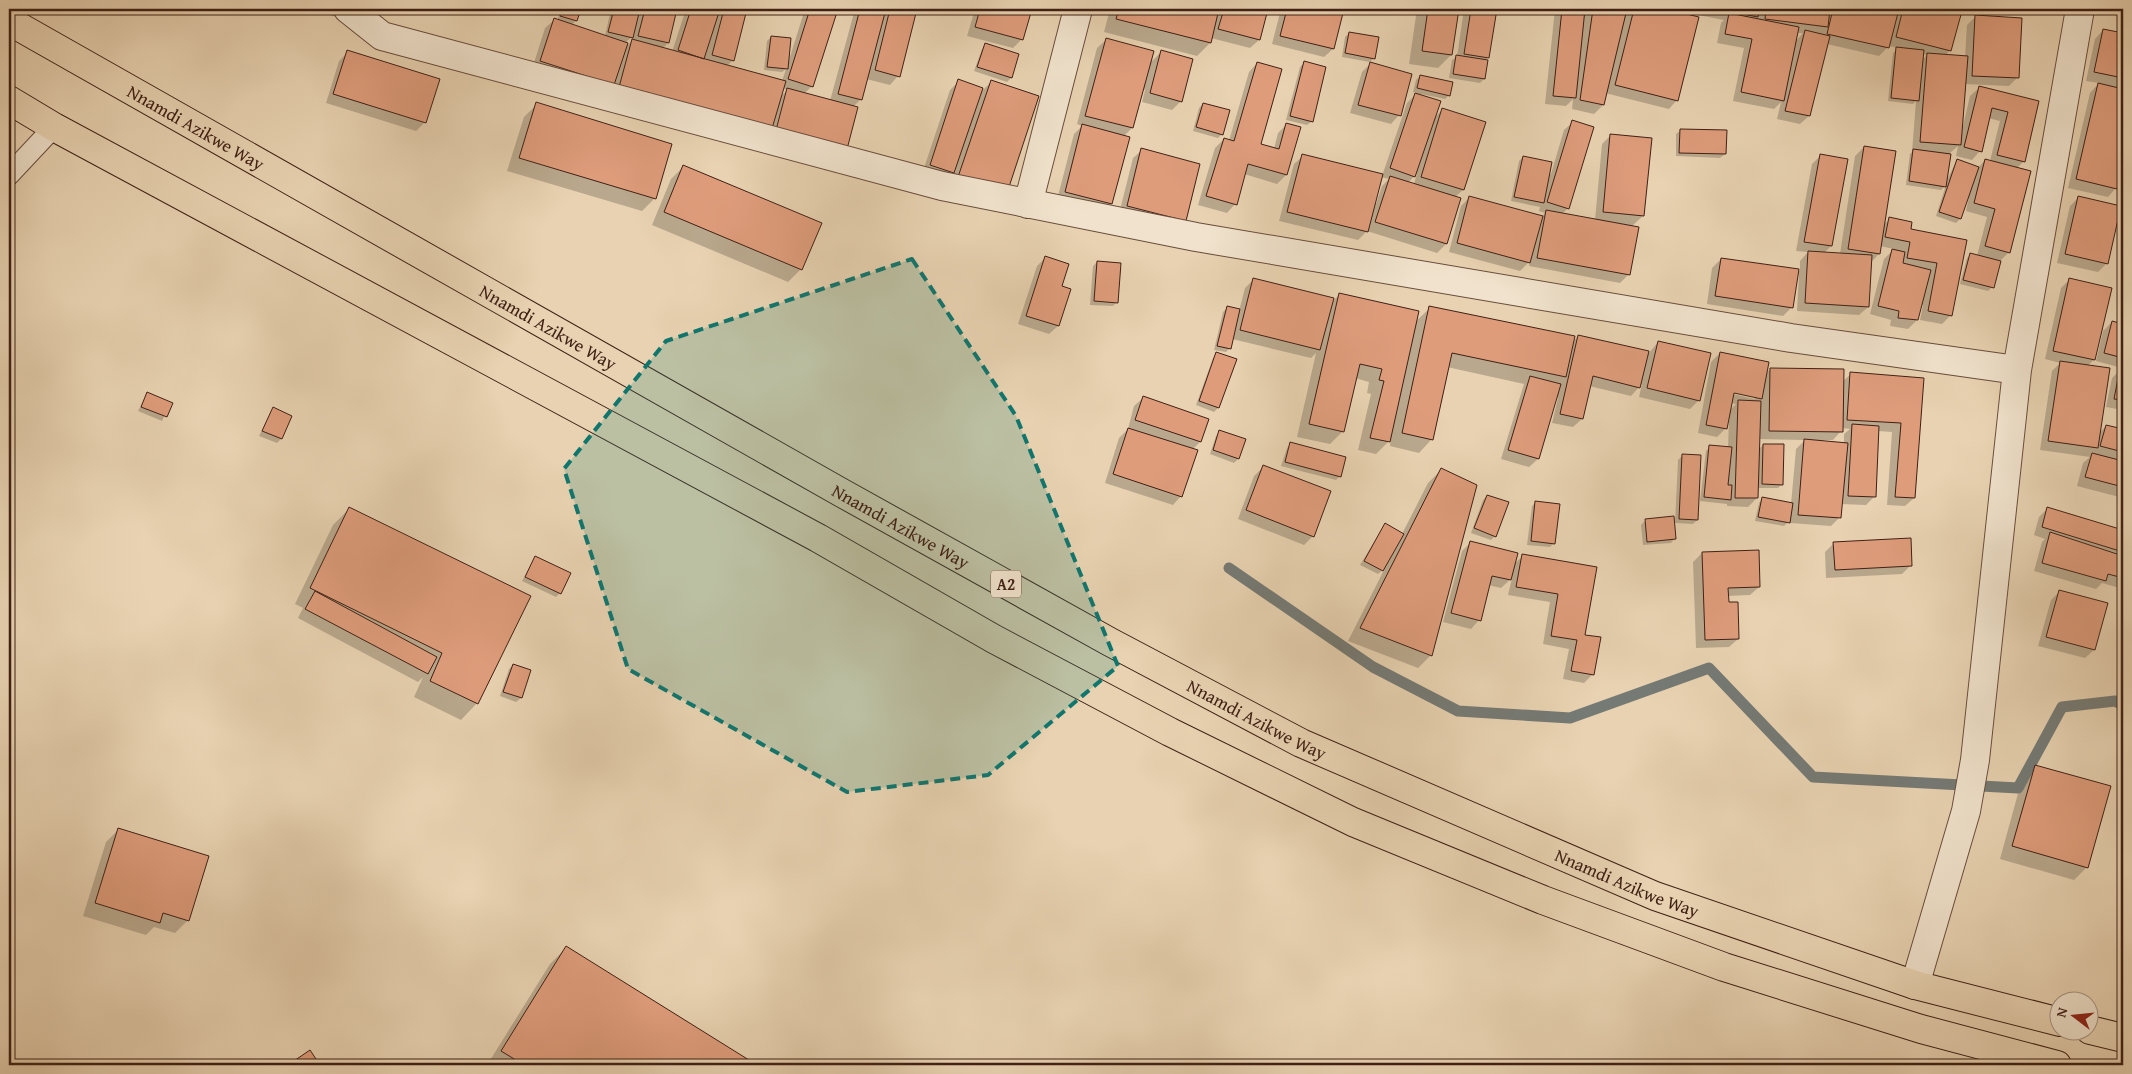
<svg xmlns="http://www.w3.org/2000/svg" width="2132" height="1074" font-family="'Gentium Book Plus',serif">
  <rect width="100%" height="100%" fill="#e8d2b1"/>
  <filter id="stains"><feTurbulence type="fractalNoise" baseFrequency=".004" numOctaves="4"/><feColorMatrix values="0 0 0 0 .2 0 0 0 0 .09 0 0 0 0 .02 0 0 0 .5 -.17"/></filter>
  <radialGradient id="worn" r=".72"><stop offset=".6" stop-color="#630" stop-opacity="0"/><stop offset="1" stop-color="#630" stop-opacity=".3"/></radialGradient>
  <path fill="#0003" fill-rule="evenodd" d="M305,9H374L361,23Z
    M561,9H580L576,21L571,25L605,36L611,9H676L668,43L662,49L672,52L686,9H746L733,60L727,66L782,81L786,69L782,72L764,70L767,41L771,37L789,60L805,9H837L812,86L804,94L830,101L855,9H885L884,11L886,9H915L898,76L890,85L866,79L861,99L853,107L845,152L532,69L545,28L554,20L557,21ZM632,37L631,42L625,48L627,41ZM782,88L788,90L780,97Z
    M975,9H1039L1034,13L1029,12L1022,39L1013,48L967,36Z
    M1110,9H1267L1259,40L1250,48L1211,38L1210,43L1197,56L1104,32Z
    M1281,9H1343L1333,49L1324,57L1272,44Z
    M1417,9H1458L1451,55L1438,68L1409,64Z
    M1464,9H1495L1488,57L1485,61L1484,79L1480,83L1449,78L1452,60L1457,57Z
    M1555,9H1626L1625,14L1630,9H1667L1671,11L1672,9H1949L1960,11L1950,50L1945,56L1965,57L1967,25L1976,16L2017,78L2009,86L1964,84L1962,130L1970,96L1979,88L2038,102L2024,161L2016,169L2030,172L2008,253L2000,261L1992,287L1988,291L1960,284L1967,258L1971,254L1977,256L1987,217L1966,211L1969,197L1968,196L1960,219L1956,223L1936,216L1946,185L1941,190L1906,185L1910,154L1912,152L1916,101L1913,104L1888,101L1893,53L1898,48L1889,46L1879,56L1827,44L1809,116L1800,124L1777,119L1781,102L1774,109L1733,101L1744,48L1717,43L1721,23L1724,20L1688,13L1677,100L1669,109L1605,93L1603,105L1594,114L1572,109L1573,99L1566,106L1545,104ZM1797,33H1803L1795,42ZM1922,54L1927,55L1921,61ZM1988,118L2000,121L1990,161L1985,160L1978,168L1957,160L1946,182L1950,153L1958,146L1956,156L1972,160L1980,151Z
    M2103,30L2123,34V158L2116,188L2108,197L2068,188L2090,93L2099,83L2086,81L2095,39Z
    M1349,33L1374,58L1370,62L1342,57L1345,37Z
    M1106,40L1149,64L1161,52L1181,101L1172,110L1142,102L1145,90L1142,89L1132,128L1124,136L1111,203L1103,212L1057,200L1074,134L1082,126L1077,124L1097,48Z
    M986,45L1018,55L1011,78L1007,82L974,71L982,49Z
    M348,52L425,122L416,131L326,103L339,61Z
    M1257,63L1259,145L1274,149L1278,133L1287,124L1299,128L1286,175L1277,184L1244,174L1235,204L1227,213L1198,205L1215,148L1224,139L1229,141L1249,72Z
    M1304,63L1312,121L1307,125L1286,120L1300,67Z
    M1370,64L1399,115L1391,124L1350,113L1362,72Z
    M1420,76L1449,95L1445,99L1421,94V96L1433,119L1443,109L1463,190L1455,197L1460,199L1446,244L1437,253L1367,231L1358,240L1279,221L1294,164L1303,156L1382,176L1407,103L1417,93L1413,92L1416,80ZM1417,173L1414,184L1408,183ZM1381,177L1389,179L1382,186L1376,204H1374Z
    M959,81L979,94L991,82L997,201L950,186L956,169L944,181L922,174L950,90Z
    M537,104L671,144L654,199L642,211L507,171L524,117Z
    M1203,104L1222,134L1218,138L1193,131L1199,108Z
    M1573,122L1568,208L1562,214L1595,220L1602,144L1611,135L1643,216L1632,226L1629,274L1620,283L1529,266L1530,261L1520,271L1449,252L1461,206L1470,197L1541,217L1545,213L1539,211L1540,207L1511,201L1519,161L1523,157L1551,174L1564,130Z
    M1681,130L1725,154L1720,158L1676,156V134Z
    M1864,147L1883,225L1890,219L1909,230L1966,241L1951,315L1942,324L1920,320L1923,305L1921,304L1917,320L1908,329L1890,326L1891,320L1870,314L1884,259L1894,249L1880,246L1879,254L1871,262L1868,307L1859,315L1797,311L1799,273H1797L1792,307L1783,316L1707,304L1712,268L1721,259L1800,271V261L1808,252L1796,251L1812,164L1821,155L1831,246L1824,253L1840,254L1855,156Z
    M1142,150L1199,165L1184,221L1119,214L1133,158Z
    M684,166L801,269L788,282L652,225L671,179Z
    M2079,197L2107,263L2098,272L2057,263L2070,206Z
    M1045,258L1060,287L1069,290L1058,326L1049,334L1018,324L1037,266Z
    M1097,262L1117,302L1113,306L1090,305L1093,266Z
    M1254,279L1331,303L1339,295L1415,322L1430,308L1573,342L1578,336L1649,353L1658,342L1699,400L1690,409L1639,397L1642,384L1631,396L1589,386L1582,419L1573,427L1552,423L1558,398L1556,397L1538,459L1529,467L1501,459L1524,384L1447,367L1431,440L1419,453L1390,446L1391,439L1376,454L1358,450L1371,394L1367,393L1369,382L1355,378L1343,431L1330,444L1297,437L1316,353L1311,358L1232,339L1230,348L1226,352L1214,350L1223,312L1227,308L1239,311L1245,288Z
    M2069,280L2094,360L2087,366L2099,433L2106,426L2123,431V498L2077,486L2083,463L2090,457L2040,450L2052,371L2060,363L2045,359L2061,288Z
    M2123,317V410L2106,407L2112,378L2122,368L2096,361L2103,331L2112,322L2121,325Z
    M1720,353L1765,375L1770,369L1842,382L1851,374L1922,379L1914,498L1905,506L1887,505L1892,432L1878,431L1874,497L1866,505L1841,504L1840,517L1831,526L1790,523V520L1784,526L1755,521L1759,503L1763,498L1791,504L1796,449L1805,440L1759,439L1758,450L1763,445L1782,484L1778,488H1757V498L1748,507L1727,506V504L1700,501L1706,451L1710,447L1728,448L1729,419L1726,428L1717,437L1698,433L1711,362ZM1728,391L1755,396V399L1728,393ZM1731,403L1736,404L1730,410ZM1842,428L1850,429L1844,434V444L1822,442V440H1833L1841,431Z
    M1217,354L1218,408L1214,412L1196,405L1213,358Z
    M147,394L171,403L162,421L138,411Z
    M1143,398L1200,442L1192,450L1181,496L1173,505L1105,483L1119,438L1128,429L1134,406Z
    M273,408L290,416L281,439L277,443L259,436Z
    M1220,432L1238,459L1234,463L1210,454L1216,436Z
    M1291,444L1340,476L1336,480L1281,466L1287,448Z
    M1682,456L1697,520L1693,524L1675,523L1678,460Z
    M1263,467L1313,536L1304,545L1238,519L1254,476Z
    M1441,470L1431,655L1418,668L1348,641L1385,568L1378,574L1360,565L1385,524L1402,534L1428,483Z
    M1487,496L1495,536L1491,540L1471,533L1483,500Z
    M1536,502L1554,543L1550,547L1527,545L1532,506Z
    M350,508L477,703L461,720L414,697L423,677L418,682L298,618L303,608L295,604L333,525Z
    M2048,508L2123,532V589L2102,583L2096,589L2034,571L2042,542L2045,539L2034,535L2039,517Z
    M1673,518L1675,538L1671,543L1643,545L1641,525L1645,521Z
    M1471,542L1513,565L1523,556L1595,568L1584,636L1593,674L1584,683L1563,679L1569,649L1543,644L1550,602L1508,595L1512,578L1501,588L1488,585L1479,620L1471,629L1443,622L1462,551Z
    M1834,543L1911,565L1902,574L1826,578L1825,552Z
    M1702,553L1759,587L1750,595L1727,596L1738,639L1729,647L1696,648L1693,562Z
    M535,557L560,593L556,597L522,581Z
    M2060,591L2106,604L2094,650L2085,658L2038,646L2051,600Z
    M513,665L529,671L521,698L516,702L500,696L509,669Z
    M2035,766L2087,867L2074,880L2000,859L2022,779Z
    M119,829L188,920L175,933L154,927L146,935L83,916L106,842Z
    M567,947L755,1065H487L550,964Z"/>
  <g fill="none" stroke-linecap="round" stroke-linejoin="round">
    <path stroke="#757a75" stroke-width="11" d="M1229,568L1373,667L1458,711L1570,718L1709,668L1813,777L2018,788L2062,707L2115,701L2123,705"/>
  </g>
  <path fill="#de9c7b" stroke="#3f2015" d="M563,9H581L577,21L560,16Z
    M614,9H640L633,38L608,32Z
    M645,9H677L669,43L638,36Z
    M691,9H720L704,59L678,50Z
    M724,9H747L734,61L712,55Z
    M810,9H838L813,87L788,79Z
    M860,9H886L862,100L838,94Z
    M890,9H917L900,77L875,70Z
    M980,9H1032L1023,40L975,27Z
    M1119,9H1219L1211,43L1116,19Z
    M1224,9H1268L1260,40L1218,29Z
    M1287,9H1344L1334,49L1280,36Z
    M1428,9H1459L1452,55L1422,51Z
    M1471,9H1497L1489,58L1464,54Z
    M1562,9H1585L1576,98L1553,96Z
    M1593,9H1627L1604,105L1580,100Z
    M1634,9H1666L1699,17L1678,101L1615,85Z
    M1716,9H1760L1758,17Z
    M1766,9H1830L1828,27L1765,19Z
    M1833,9H1899L1889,48L1827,34Z
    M1903,9L1962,11L1951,51L1896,37Z
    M1729,13L1799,27L1784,101L1741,92L1752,39L1725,34Z
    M1975,15L2022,18L2019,78L1972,76Z
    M554,18L628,43L614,85L540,61Z
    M2103,29L2123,33V78L2094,72Z
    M1805,30L1830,36L1810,116L1785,111Z
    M1349,32L1379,37L1375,59L1345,53Z
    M771,36L791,38L788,69L767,67Z
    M1106,38L1154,51L1133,128L1085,116Z
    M632,39L786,81L771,132L618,91Z
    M985,43L1019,54L1012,78L977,67Z
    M1896,47L1924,50L1919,101L1891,98Z
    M347,50L440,79L426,123L333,94Z
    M1161,50L1193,59L1182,102L1150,93Z
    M1927,53L1968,56L1961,145L1920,142Z
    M1456,55L1488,60L1485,79L1453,74Z
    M1304,61L1326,67L1313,122L1290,116Z
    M1257,62L1282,69L1261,144L1279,149L1286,123L1301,127L1287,175L1248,164L1237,205L1206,196L1224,138L1234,141Z
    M1370,62L1412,74L1401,116L1358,105Z
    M1420,75L1453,82L1450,96L1417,88Z
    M958,79L983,88L954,173L930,165Z
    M991,80L1039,96L1007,193L958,177Z
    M2098,83L2123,89V163L2117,189L2076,179Z
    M1979,86L2039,101L2025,162L1997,155L2008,112L1992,108L1982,152L1964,147Z
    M787,88L858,107L846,153L775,134Z
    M1415,93L1441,101L1415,177L1390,168Z
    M536,102L672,144L656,199L519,158Z
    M1203,103L1230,110L1223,135L1196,127Z
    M1442,108L1486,122L1464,190L1421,177Z
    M1572,120L1594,127L1569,209L1547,202Z
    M1082,124L1130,137L1112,204L1065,192Z
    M1680,129L1727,130L1726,154L1679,153Z
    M1610,134L1652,138L1644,216L1603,212Z
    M1864,146L1896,151L1880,254L1848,249Z
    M1141,148L1200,164L1186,221L1127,206Z
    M1913,149L1951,154L1946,187L1909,181Z
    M1302,154L1383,174L1368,232L1287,212Z
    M1820,154L1848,159L1832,246L1804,242Z
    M1523,156L1552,162L1544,203L1514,197Z
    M1957,159L1979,167L1961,219L1939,212Z
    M1985,159L2031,171L2010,253L1985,246L1995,209L1974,203Z
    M683,165L822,223L802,270L664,212Z
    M1390,176L1461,198L1447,244L1375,222Z
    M1469,196L1543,216L1530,263L1457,243Z
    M2078,196L2121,206L2108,264L2065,254Z
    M1546,210L1639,227L1630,275L1537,258Z
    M1889,217L1912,222L1911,229L1967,240L1952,316L1928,311L1937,263L1907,258L1910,242L1885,237Z
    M1892,249L1905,252L1903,263L1931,270L1918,320L1898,318L1899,311L1878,306Z
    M1808,251L1872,255L1869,307L1805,303Z
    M1970,253L2001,261L1994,288L1963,280Z
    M1045,256L1069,264L1062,286L1071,289L1059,326L1026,316Z
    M1721,258L1799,269L1793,308L1715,296Z
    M1097,261L1121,263L1118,303L1094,301Z
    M1253,278L1334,298L1320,350L1240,330Z
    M2069,278L2112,288L2095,360L2053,351Z
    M1339,293L1419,311L1390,442L1370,438L1384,381L1379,380L1382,369L1360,364L1344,432L1309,424Z
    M1227,306L1240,309L1231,349L1217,346Z
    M1429,306L1575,336L1566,377L1452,353L1433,440L1402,433Z
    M2112,321L2123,324V358L2104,353Z
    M1578,335L1649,351L1640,388L1593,376L1583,419L1560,414Z
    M1658,341L1711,353L1700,401L1647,388Z
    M1216,352L1237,359L1219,408L1199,401Z
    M1720,352L1769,362L1762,399L1734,393L1727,429L1706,425Z
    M2060,361L2110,368L2098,448L2048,441Z
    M1770,368L1844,369L1843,432L1769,431Z
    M2120,368L2123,369V400L2114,399Z
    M1850,372L1924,378L1915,498L1895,497L1901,423L1847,420Z
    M1530,376L1561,384L1539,459L1508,450Z
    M147,392L173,403L167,417L141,407Z
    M1143,396L1209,419L1201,442L1135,420Z
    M1738,400L1761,401L1758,498H1735Z
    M273,407L292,416L282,439L262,431Z
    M1852,424L1879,426L1876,497L1848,496Z
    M2106,425L2123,429V452L2100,446Z
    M1128,428L1198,450L1182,497L1113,474Z
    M1219,430L1246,439L1239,459L1213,450Z
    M1804,439L1848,443L1841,518L1798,515Z
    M1290,442L1346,457L1341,477L1285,462Z
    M1763,444H1784L1783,485L1762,484Z
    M1709,445L1732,447L1728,485H1732L1731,500L1704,497Z
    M2092,453L2123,461V487L2085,477Z
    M1682,454L1701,455L1698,520L1679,519Z
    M1263,465L1331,491L1314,537L1246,510Z
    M1441,468L1477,485L1432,656L1360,628Z
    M1487,495L1509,502L1496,537L1474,528Z
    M1762,497L1793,503L1790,523L1758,517Z
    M1535,501L1560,504L1555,544L1531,541Z
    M349,507L531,596L478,704L430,681L442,653L310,588Z
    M2047,507L2123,530V552L2042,527Z
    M1674,516L1676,539L1647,542L1645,519Z
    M1385,523L1404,534L1383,571L1364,561Z
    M2050,532L2123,556V578L2108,574L2106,581L2042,563Z
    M1911,538L1912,566L1835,570L1833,542Z
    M1470,541L1518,553L1511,580L1492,576L1481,621L1451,613Z
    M1759,550L1760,587L1728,588L1729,602H1738L1739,639L1705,640L1702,552Z
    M1522,554L1597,567L1585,635L1601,637L1594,675L1571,671L1577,640L1551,636L1558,594L1516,587Z
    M535,556L571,573L561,594L525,577Z
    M2059,590L2108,603L2095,650L2046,637Z
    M315,591L437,657L428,674L305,609Z
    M513,664L531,670L522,698L503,692Z
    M2035,765L2111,786L2088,868L2012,846Z
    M118,828L209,856L189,921L163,913L160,923L95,903Z
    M566,946L757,1065H524L501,1051Z
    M310,1050L320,1065H288Z"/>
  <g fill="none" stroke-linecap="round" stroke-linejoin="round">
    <defs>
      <path id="lane" d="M9,175L54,127"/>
      <path id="street" d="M348,9L382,36L942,186L1196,237L1791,338L2017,370
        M1028,204L1078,9
        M1915,985L1966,811L1975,760L2017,370L2080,9"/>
      <g id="highway">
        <path id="s1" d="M9,21L842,493L1110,642L1301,743L1655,896L1915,985L2060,1022"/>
        <path d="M9,100L54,127L818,538L994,639L1170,732L1353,822L1543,900L1724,967L1921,1029L2057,1065"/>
        <path d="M2090,1030L2123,1038"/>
      </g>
    </defs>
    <use href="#lane" stroke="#694c3c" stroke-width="22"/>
    <use href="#street" stroke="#694c3c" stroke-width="30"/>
    <use href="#highway" stroke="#3f2015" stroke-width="30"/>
    <use href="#lane" stroke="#f0e2cc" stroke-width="20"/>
    <use href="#street" stroke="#f0e2cc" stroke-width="28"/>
    <use href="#highway" stroke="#e8d2b1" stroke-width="28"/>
  </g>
  <path fill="#0f766e" fill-opacity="0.2" stroke="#0f766e" stroke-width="4" stroke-dasharray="10 6" stroke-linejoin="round" d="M912,259L1016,416L1118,666L988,775L847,792L628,669L564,469L666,341Z"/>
  <g text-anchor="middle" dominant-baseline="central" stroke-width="4.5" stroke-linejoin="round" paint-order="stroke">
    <rect fill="#f0e2cc" stroke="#745a4c" stroke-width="1" x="991" y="570.5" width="30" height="27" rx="4"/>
    <g font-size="16" font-weight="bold" fill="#3f2015">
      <text x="1006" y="584">A2</text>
    </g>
    <g font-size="18" fill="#3f2015" stroke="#f0e2cc">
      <text stroke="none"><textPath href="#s1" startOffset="215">Nnamdi Azikwe Way</textPath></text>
      <text stroke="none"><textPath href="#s1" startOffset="620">Nnamdi Azikwe Way</textPath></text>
      <text stroke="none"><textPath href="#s1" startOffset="1025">Nnamdi Azikwe Way</textPath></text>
      <text stroke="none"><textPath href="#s1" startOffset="1430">Nnamdi Azikwe Way</textPath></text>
      <text stroke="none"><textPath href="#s1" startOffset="1835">Nnamdi Azikwe Way</textPath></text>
    </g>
  </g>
  <rect width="2132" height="1074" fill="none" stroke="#e8d2b1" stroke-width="30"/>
  <rect x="10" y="10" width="2112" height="1054" fill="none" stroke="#3f2015" stroke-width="2.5"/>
  <rect x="15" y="15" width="2102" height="1044" fill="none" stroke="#3f2015"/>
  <g transform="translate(2074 1016) rotate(286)"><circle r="24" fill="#f0e2cc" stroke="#a99483"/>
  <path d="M0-4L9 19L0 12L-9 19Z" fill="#8f2418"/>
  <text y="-8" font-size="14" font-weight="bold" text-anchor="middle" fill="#3f2015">N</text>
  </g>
  <rect width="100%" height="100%" filter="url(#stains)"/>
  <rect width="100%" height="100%" fill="url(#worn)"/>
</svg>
